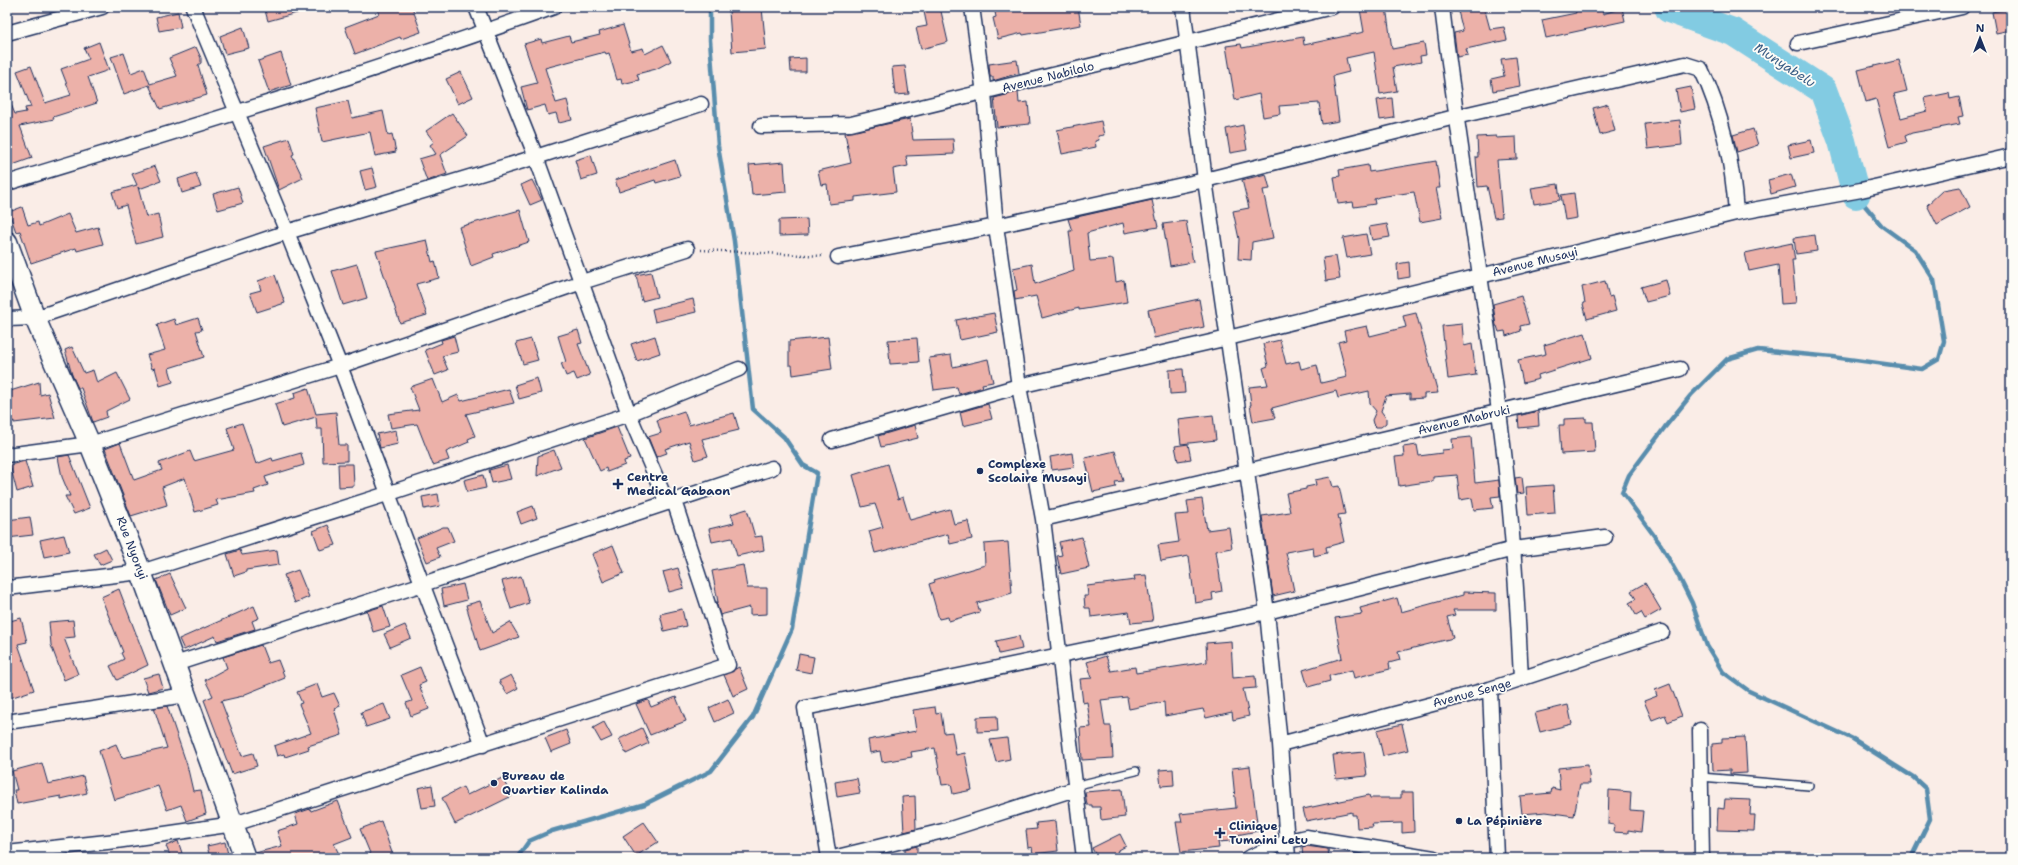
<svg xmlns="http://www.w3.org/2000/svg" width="2018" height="865" font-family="'Shantell Sans',sans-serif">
  <rect width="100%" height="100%" fill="#faede7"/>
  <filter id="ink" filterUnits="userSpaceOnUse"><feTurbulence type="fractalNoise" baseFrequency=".025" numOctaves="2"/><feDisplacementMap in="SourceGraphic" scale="8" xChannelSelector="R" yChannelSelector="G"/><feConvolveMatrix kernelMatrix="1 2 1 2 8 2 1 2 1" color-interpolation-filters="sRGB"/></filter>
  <g filter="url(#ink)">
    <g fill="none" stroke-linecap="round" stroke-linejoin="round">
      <path stroke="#598dad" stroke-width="4.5" d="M1856,195L1882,226L1915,250L1934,280L1944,341L1939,359L1922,369L1833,357L1758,350L1727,359L1691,395L1665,427L1629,475L1622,492L1661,545L1679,577L1692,603L1707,646L1723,672L1749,691L1853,739L1913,777L1926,789L1930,819L1911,858
        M517,858L529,841L552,831L645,804L711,771L753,717L792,629L817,473L803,465L784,437L753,409L734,241L718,146L710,40V7"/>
      <path stroke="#82cbe2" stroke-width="28" d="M1668,7L1669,9L1733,32L1823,90L1842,141L1856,195"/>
    </g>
    <path fill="#ecb1a9" stroke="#1b2f5e" d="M264,7H303L304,11L268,21Z
      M384,7H412L421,32L401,39L400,37L355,54L345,27L379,14L377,9Z
      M923,7H940L948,42L921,49L916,28L927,26Z
      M994,7H1078L1081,25L1023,35L1022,33L998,39L993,18L996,17Z
      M1376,7H1386L1392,49L1424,43L1426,55L1420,56L1421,62L1393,67L1397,91L1380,94L1374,52L1346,58L1349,72L1333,76L1339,121L1322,124L1319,103L1279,106L1280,114L1263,117L1259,94L1235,100L1226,46L1241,44L1242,48L1303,37L1304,45L1364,32L1360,9Z
      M1457,7H1484L1490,29L1504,27L1507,40L1466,49L1468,55L1457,57L1454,33L1463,31Z
      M1590,7H1601L1603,14L1622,8L1625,21L1546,38L1542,20L1576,13L1575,10Z
      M762,8L766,49L732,52L729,11Z
      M2007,9L2011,30L1996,33L1992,12Z
      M178,12L181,27L159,31L156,17Z
      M623,25L631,51L643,48L645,54L663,45L671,61L656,69L637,74L639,80L622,84L621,79L617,80L609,53L606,54L605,52L545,68L556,103L567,100L572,120L559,123L556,113L548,115L545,105L527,110L521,87L537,83L524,44L541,39L542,43L569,36L571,42L600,35L599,32Z
      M243,27L249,48L225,54L220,36Z
      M99,42L109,70L88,77L97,103L53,117L54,119L20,126L32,158L7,167V95L15,114L26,112L25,108L31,107L17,71L31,66L45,103L71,95L61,69L89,59L84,48Z
      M196,47L201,58V63L198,65L207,95L160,109L149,85L124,94L111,57L124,53L131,73L144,68L150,84L177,76L169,58Z
      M281,53L291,85L269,92L258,61Z
      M1516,57L1520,86L1493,91L1491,79L1504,76L1501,59Z
      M806,58V72H791L790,59Z
      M1017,60L1019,73L993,81V77H990L989,64Z
      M1899,60L1907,91L1894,94L1901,118L1927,111L1924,98L1949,93L1950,99L1959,97L1963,116L1958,117L1960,124L1912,133L1905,136L1907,142L1889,147L1876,99L1866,102L1858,70Z
      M905,66L909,94L895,95L892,67Z
      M461,72L473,97L458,104L446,79Z
      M1691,87L1695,109L1680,112L1676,90Z
      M1018,92L1019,103L1028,102L1030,124L997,127L994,98Z
      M1392,98L1394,118L1380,120L1377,100Z
      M348,101L352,118L383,111L388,135L392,134L396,152L375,156L370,132L322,142L315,108Z
      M1608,104L1615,131L1600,135L1593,108Z
      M452,113L468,136L440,155L447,174L427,181L419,159L436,154L430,145L434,142L426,131Z
      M910,119L913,140L953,139L954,154L906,156L908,166L893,169L896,192L855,197V201L829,204L827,184L821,185L818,171L851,163L845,133Z
      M1680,120L1682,145L1648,149L1645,124Z
      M1101,121L1104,135L1098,136L1099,140L1095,141L1096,147L1062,154L1057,130Z
      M1243,125L1247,150L1230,153L1226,129Z
      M1753,129L1758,145L1737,152L1733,135Z
      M1496,136V138L1516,137L1517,159L1497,160L1502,217L1494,218L1487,186L1478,187L1476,157H1478L1477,137Z
      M289,138L294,154L292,155L303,178L279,190L264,146Z
      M1811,140L1814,153L1791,158L1788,145Z
      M591,155L597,175L581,180L575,160Z
      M675,160L680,176L656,183L655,180L619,192L615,180Z
      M1436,161L1440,188H1436L1442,218L1420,222L1414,192L1379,197L1374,199L1375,204L1354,207L1353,202L1338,204L1334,177L1340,176L1339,170L1368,165L1369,172Z
      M784,162L786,192L752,195L749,165Z
      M155,166L161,181L139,189L138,187L146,217L158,214L163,237L136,244L126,205L117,208L112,192L137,185L132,174Z
      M372,168L377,187L365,190L360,171Z
      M196,173L201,187L182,193L178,179Z
      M1266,174L1270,189L1263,190L1273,238L1252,242L1251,260L1238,259L1239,239L1233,211L1249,208L1242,180Z
      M1791,174L1795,187L1771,194L1768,180Z
      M532,180L542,200L530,205L521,185Z
      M1558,184L1560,200L1534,204L1531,188Z
      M238,187L243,203L218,210L213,194Z
      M1960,187L1970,207L1937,225L1927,205L1943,190Z
      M1574,193L1577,218L1565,220L1561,195Z
      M1152,200L1158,227L1125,233L1123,223L1087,233L1090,261L1113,259L1116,282L1124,280L1127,302L1079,310V308L1042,318L1036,296L1015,300L1014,291L1017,290L1013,268L1032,264L1035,284L1074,271L1069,231H1072L1068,219Z
      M22,207L28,225L38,222L39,226L68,214L76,233L98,227L103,244L77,251L76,248L31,263L20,231L16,232L9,212Z
      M520,210L529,242L493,254L494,257L471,266L459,227Z
      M807,219L808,235L779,236V220Z
      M1186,221L1193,262L1170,266L1163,224Z
      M1387,224L1390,237L1372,240L1369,227Z
      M1366,234L1370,254L1347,258L1343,238Z
      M1815,235L1817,251L1796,254L1794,238Z
      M427,240L432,262L435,261L439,278L416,284L427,315L400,323L376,251Z
      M1792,243L1795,260H1792L1796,303L1781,304L1778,265L1749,271L1745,253Z
      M1336,256L1340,279L1326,281L1323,258Z
      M1409,262L1410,277L1398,279L1397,264Z
      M357,264L367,298L343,305L332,271Z
      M651,272L657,297L642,301L636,275Z
      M275,275L285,303L257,312L250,293L261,290L258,281Z
      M1666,280L1670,296L1646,302L1641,287Z
      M1605,281L1609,297L1612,296L1616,311L1587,319L1583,304L1585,303L1582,287Z
      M1521,296L1529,324L1520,326L1521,331L1506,336L1505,331L1499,332L1497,326H1496L1493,304Z
      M693,299L696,312L655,322L652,309Z
      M1199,299L1204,327L1154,338L1148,310Z
      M994,313L998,332L960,340L956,320Z
      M1416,313L1438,393L1424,394V398L1410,399V394L1386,396L1381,411L1386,418V423L1381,427H1376L1373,424L1372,420L1376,411L1370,404L1369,391L1338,398L1336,391L1272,408L1275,418L1253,422L1250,405H1251L1249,387L1268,385L1263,368L1268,366L1263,344L1280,340L1286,364L1299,361L1301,369L1317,365L1321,383L1347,377L1338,342L1346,340L1344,331L1367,326L1370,336L1406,327L1403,316Z
      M198,318L202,330L196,331L204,357L169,368L173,382L160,386L155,368L152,369L147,355L165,350L157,325L174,319L176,325Z
      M1462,324L1464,346L1472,344L1476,375L1448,379L1442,326Z
      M578,330L582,343L578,344L590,375L577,380L574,373L566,376L561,363L566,362L558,336Z
      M1585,333L1592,358L1538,375L1539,379L1523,383L1518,360L1546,354L1544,345Z
      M454,336L458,352L442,356L448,370L435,375L425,350L442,343L441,340Z
      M655,336L660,353L637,361L631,344Z
      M828,337L832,369L793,375L792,365H789V341Z
      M917,338L919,362L890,364L888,340Z
      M531,339L538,360L523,364L516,343Z
      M72,347L84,373L93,370L97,383L117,373L130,399L106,411L107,417L93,422L81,388H78L72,375L65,350Z
      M951,355L953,367L988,359L993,382L982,384L983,387L959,394L957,387L934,390L929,358Z
      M1183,369L1185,393L1170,394L1169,370Z
      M537,378L541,393L519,399L515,385Z
      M433,379L442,402L458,395L461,401L509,389L514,403L466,414L475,436L468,439L469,442L446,452L449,460L433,465L417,424L391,428L388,414L419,410L410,387Z
      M39,382L40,395L48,393L55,418L14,423V421L7,424V392Z
      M308,388L316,414L336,412L339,445H347V461L323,462L322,429H317L316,417L282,427L275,404L295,398L294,393Z
      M988,404L992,419L963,426L960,412Z
      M684,411L689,425L734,413L739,430L702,439L708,456L695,460L689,441L665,449L667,453L656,457L648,437L661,433L657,420Z
      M1538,411L1539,426L1519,428L1518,416Z
      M1213,415L1216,440L1181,444L1178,419Z
      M1586,418V422H1593L1595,452L1561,454L1559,425H1564V419Z
      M242,423L256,464L272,458L273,461L301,453L304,465L265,477L268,485L254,490L255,493L216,500L218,505L195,512L185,478L162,487L167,505L131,516L105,449L120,443L134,480L162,470L159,463L190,451L194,461L234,450L227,428Z
      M915,425L918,438L881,447L878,436Z
      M617,427L630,459L624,461L625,465L607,472L606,468L600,471L585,438Z
      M396,430L398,444L380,448L377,434Z
      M1471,437L1475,483L1499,480L1500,496L1491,497L1493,508L1474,510L1472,498L1460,500L1457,475L1433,477V481L1399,486L1395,457L1404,456L1403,447L1417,445L1419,456L1442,453V450L1453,449L1452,439Z
      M1188,444L1191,459L1178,461L1175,446Z
      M554,450L561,467L537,476L538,456Z
      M1115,451L1123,481L1115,482L1116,487L1093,492L1085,458Z
      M1072,453L1074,467L1052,470L1050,457Z
      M69,455L90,508L74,514L65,496H70L62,477L58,457Z
      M25,461L33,487L17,492L10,465Z
      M338,464H353L354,486L339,487Z
      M888,464L898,499L903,497L910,520L950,509L954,524L968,521L972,539L950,544L948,534L875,553L869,531L883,527L875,504L862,507L853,475Z
      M507,465L511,479L492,483L489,470Z
      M483,475L486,488L467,492L464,480Z
      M1330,477L1333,487L1339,486L1345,514L1338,515L1344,542L1326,547L1327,553L1314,556L1313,547L1286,552L1294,591L1273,596L1262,516L1290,512L1286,493L1306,489V487L1316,485L1315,480Z
      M1522,477L1524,493L1517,494L1515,478Z
      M1553,485L1555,513L1528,515L1526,487Z
      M438,494L440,506L424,509L422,497Z
      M1202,499L1207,530L1229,527L1232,548L1216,551L1222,591L1212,593L1213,600L1195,603L1189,556L1161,561L1158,545L1179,542L1175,515L1189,514L1187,501Z
      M533,506L537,518L521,524L517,512Z
      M747,509L755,537L762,536L764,550L737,556L732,538L712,542L709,529L734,523L731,514Z
      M30,517L33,535L7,538V520Z
      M328,525L336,545L320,550L313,531Z
      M443,527H448L454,541L436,548L440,557L427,562L417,538Z
      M64,535L69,552L44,557L40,540Z
      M1082,537L1089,568L1061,574L1057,556L1062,555L1059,542Z
      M1008,542L1012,593L977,603L980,612L949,621L948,617L939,619L929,584L935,582L934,580L985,565L984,544Z
      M613,545L624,573L603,582L592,554Z
      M106,548L112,560L100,565L94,554Z
      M240,550L242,555L277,550L279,565L246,570V572L234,576L227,554Z
      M743,565L747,588H767V614L750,615V607L720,615L716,602H718L712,571Z
      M678,568L684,588L669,592L663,572Z
      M298,570L309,597L295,603L284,575Z
      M170,574L186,608L170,615L156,580Z
      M1146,575L1153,621L1131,623L1129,612L1091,617L1090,608H1085L1084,596H1088L1087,586L1135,580L1134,576Z
      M521,576L529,603L511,609L502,581Z
      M1645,583L1661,610L1645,619L1641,612L1636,615L1629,603L1636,599L1631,591Z
      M463,584L467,600L444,606L441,589Z
      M119,589L148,665L117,680L110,666L124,659L121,653L123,652L101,597Z
      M1463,592L1496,593V610H1453L1455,615L1447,617L1453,638L1398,652L1400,660L1389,663L1390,669L1354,678L1352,670L1329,676L1330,681L1308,687L1303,670L1342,658L1335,618L1362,614L1360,608L1397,598L1401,612L1463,595Z
      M480,601L492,633L510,622L519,637L480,651L466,605Z
      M254,606L259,618L252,621L255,629L217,641L215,636L184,650L179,639Z
      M383,606L390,627L373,632L367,611Z
      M682,609L686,626L664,631L660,614Z
      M7,617H9L10,621L21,618L27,642L18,644L34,690L7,699Z
      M73,620L75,637L64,638L78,674L64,680L51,645L49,622Z
      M405,625L411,638L390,647L384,634Z
      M1019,636L1022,649L999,654L996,641Z
      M1231,641L1233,678L1255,676L1256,688L1243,689L1249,716L1233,720L1232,712L1206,718L1203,709L1165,716L1164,702L1129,709L1127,697L1101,700L1105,726H1111L1113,758L1082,760L1080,728L1091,727L1087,702L1083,703L1080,679L1092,678L1087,662L1106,656L1111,671L1135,667L1136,673L1207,662L1206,643Z
      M261,645L268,663L278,660L285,678L243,695V696L221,701L242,756L253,753L257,766L232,774L204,700L213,696L205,680L227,668L223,657Z
      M799,654L814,657L811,673L796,670Z
      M420,667L426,682L419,685L429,709L411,716L406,703L412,701L401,675Z
      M739,667L748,689L733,696L724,675Z
      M159,674L163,688L148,692L143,678Z
      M511,675L518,688L507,694L499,681Z
      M317,684L322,697L334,693L340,706L334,709L342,735L308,746L309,749L285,757L284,754L277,756L274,746L311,733L299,704L302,703L297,692Z
      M1670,684L1682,716L1668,722L1665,715L1652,720L1644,701L1657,696L1655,690Z
      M676,697L686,721L650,735L636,704L648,700L651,707Z
      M728,699L734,713L715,722L709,708Z
      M384,704L390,719L366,727L361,712Z
      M1568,705L1572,724L1540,732L1535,713Z
      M167,706L187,765L193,791L201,790L206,814L187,821L181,805L167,810L158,786L114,800L99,751L116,744L122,758L167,748L154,708Z
      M935,707L936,714L941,713L944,733L952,732L956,755L965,753L972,790L953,794L951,784L942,785L935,748L911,752L912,757L882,762L880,751L870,753L868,740L916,731L913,710Z
      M997,716L998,731L977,732V717Z
      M604,722L612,737L601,742L593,728Z
      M1402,724L1408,750L1383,756L1377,730Z
      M642,728L649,743L626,754L619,739Z
      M566,730L571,744L551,752L545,738Z
      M1745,737L1747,773L1730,774V770L1713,771L1712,744L1722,743V738Z
      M1007,738L1010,759L996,762L990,740Z
      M1364,752L1367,776L1336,779L1333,755Z
      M42,763L48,784L83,776L87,793L61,799V796L17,804L14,790H17L12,771Z
      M1588,765L1590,784H1580L1574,816L1546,812L1522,814L1520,796L1551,793L1552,788L1560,790L1558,768Z
      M1250,766L1258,831L1231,836L1232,841L1218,842L1219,848L1181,852L1176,822H1182L1180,814L1236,808L1232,768Z
      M1173,769L1174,785L1161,786L1159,770Z
      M502,778L512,796L455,824L442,798L463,787L467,795Z
      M857,778L860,793L837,797L835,782Z
      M432,785L435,806L422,808L418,788Z
      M1122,789L1125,817L1101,820L1100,807H1092V805H1087L1085,792Z
      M1609,790L1631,792L1630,810L1643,811L1641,832L1628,830V833L1613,832L1614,825L1608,824Z
      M1401,792H1413L1414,832L1402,833V823L1372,824L1373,827L1357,828L1356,815H1352V812L1306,821L1303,809L1369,795L1370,798H1401Z
      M915,796L916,829L904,832L902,797Z
      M1725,799L1751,800L1750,815H1755L1754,831L1717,830L1718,808L1724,809Z
      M338,801L352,837L334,844L341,858H256L255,853L282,846L277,831L298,824L295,814L310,809L311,811Z
      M381,821L390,847L394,858H372L360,829Z
      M1055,821L1058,851L1033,854L1032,847L1028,848L1026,830L1037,829L1036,823Z
      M644,822L658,842L636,856L623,836Z
      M1120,834L1126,846L1117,851L1121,858H1097L1092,848Z
      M178,841L182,853L171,858L166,846Z
      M225,842L229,858H210L207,846Z
      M917,846V858H905V849Z
      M1306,846L1328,849L1329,857L1303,858L1302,847Z"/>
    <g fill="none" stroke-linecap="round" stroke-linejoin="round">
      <defs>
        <path id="lane" d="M1701,777L1809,786
          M1074,786L1136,771"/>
        <path id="street" d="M193,7L287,232L340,366L483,745
          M476,7L536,157L629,414L667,503
          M972,7L984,93L996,226L1019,386L1043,519L1084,858
          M1183,7L1205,180L1267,612L1280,744L1288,858
          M1442,7C1458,142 1482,276 1499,412C1511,501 1517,590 1521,679
          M7,33L102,7
          M1798,43L1962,7
          M761,126L851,124L1332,7
          M7,183C190,127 374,72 554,7
          M838,257L996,226L1205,180L1455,117L1685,64L1701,69C1722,112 1733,165 1736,213
          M7,319L35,318L287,232L536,157L701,104
          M832,440L1019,386L1228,338L1736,213L1861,190L2011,156
          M7,455L90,444L340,366L582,282L687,249
          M1043,519L1680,369
          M7,588L141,572L387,494L629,414L739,369
          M175,664L423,584L772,468
          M1490,689L1497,858
          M7,722L186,695
          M1700,730L1702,858
          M1280,744L1490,689L1662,632
          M7,853L116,841L234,824L728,665L674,501
          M829,858L805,708L1267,612L1514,549L1605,537
          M833,858L947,830L1075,789
          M1248,858L1288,841L1306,837L1434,858"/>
        <path id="secondary" d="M7,242L35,318L90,444L141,572L245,858"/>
      </defs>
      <use href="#lane" stroke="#1b2f5e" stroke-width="10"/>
      <use href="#street" stroke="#1b2f5e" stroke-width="17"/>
      <use href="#secondary" stroke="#1b2f5e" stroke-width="23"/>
      <path stroke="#1b2f5e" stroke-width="2.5" stroke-dasharray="1 3" stroke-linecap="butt" d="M701,250L824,256"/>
      <use href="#lane" stroke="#fdfcf7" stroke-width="7"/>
      <use href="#street" stroke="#fdfcf7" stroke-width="14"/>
      <use href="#secondary" stroke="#fdfcf7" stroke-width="20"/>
    </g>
  </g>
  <g fill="#1b2f5e" stroke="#fdfcf7" stroke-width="1.5">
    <circle cx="980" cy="471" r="4"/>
    <path d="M616 478h4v4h4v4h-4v4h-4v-4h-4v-4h4z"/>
    <circle cx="494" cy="783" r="4"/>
    <circle cx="1459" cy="821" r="4"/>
    <path d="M1218 827h4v4h4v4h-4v4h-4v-4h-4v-4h4z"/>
  </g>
  <g text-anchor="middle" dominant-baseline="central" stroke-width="3.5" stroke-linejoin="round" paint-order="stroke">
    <g font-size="12" fill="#1b2f5e" stroke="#fdfcf7">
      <text transform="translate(1048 77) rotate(-14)">Avenue Nabilolo</text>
      <text transform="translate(1535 262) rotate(-14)">Avenue Musayi</text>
      <text transform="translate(1464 420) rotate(-13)">Avenue Mabruki</text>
      <text transform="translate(132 548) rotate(69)">Rue Nyonyi</text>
      <text transform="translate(1472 693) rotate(-15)">Avenue Senge</text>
    </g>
    <g font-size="12" font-weight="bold" fill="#1b2f5e" stroke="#fdfcf7" text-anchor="start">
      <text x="988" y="464">Complexe<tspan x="988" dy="14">Scolaire Musayi</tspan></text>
      <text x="627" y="477">Centre<tspan x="627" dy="14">Medical Gabaon</tspan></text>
      <text x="502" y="776">Bureau de<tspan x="502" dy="14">Quartier Kalinda</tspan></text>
      <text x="1467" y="821">La Pépinière</text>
      <text x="1229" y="826">Clinique<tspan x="1229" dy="14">Tumaini Letu</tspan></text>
    </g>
    <g font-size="13" font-style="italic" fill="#3a5e86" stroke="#fdfcf7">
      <text transform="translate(1785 65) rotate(33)">Munyabelu</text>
    </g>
  </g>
  <rect width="2018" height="865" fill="none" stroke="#fdfcf7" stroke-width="24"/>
  <rect x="12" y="12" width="1994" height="841" fill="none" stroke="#1b2f5e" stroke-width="1.5" filter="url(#ink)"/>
  <g transform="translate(1980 38)" stroke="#fdfcf7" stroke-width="3" paint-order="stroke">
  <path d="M0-3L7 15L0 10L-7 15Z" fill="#1b2f5e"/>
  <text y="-6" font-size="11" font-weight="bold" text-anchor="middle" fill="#1b2f5e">N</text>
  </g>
</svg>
